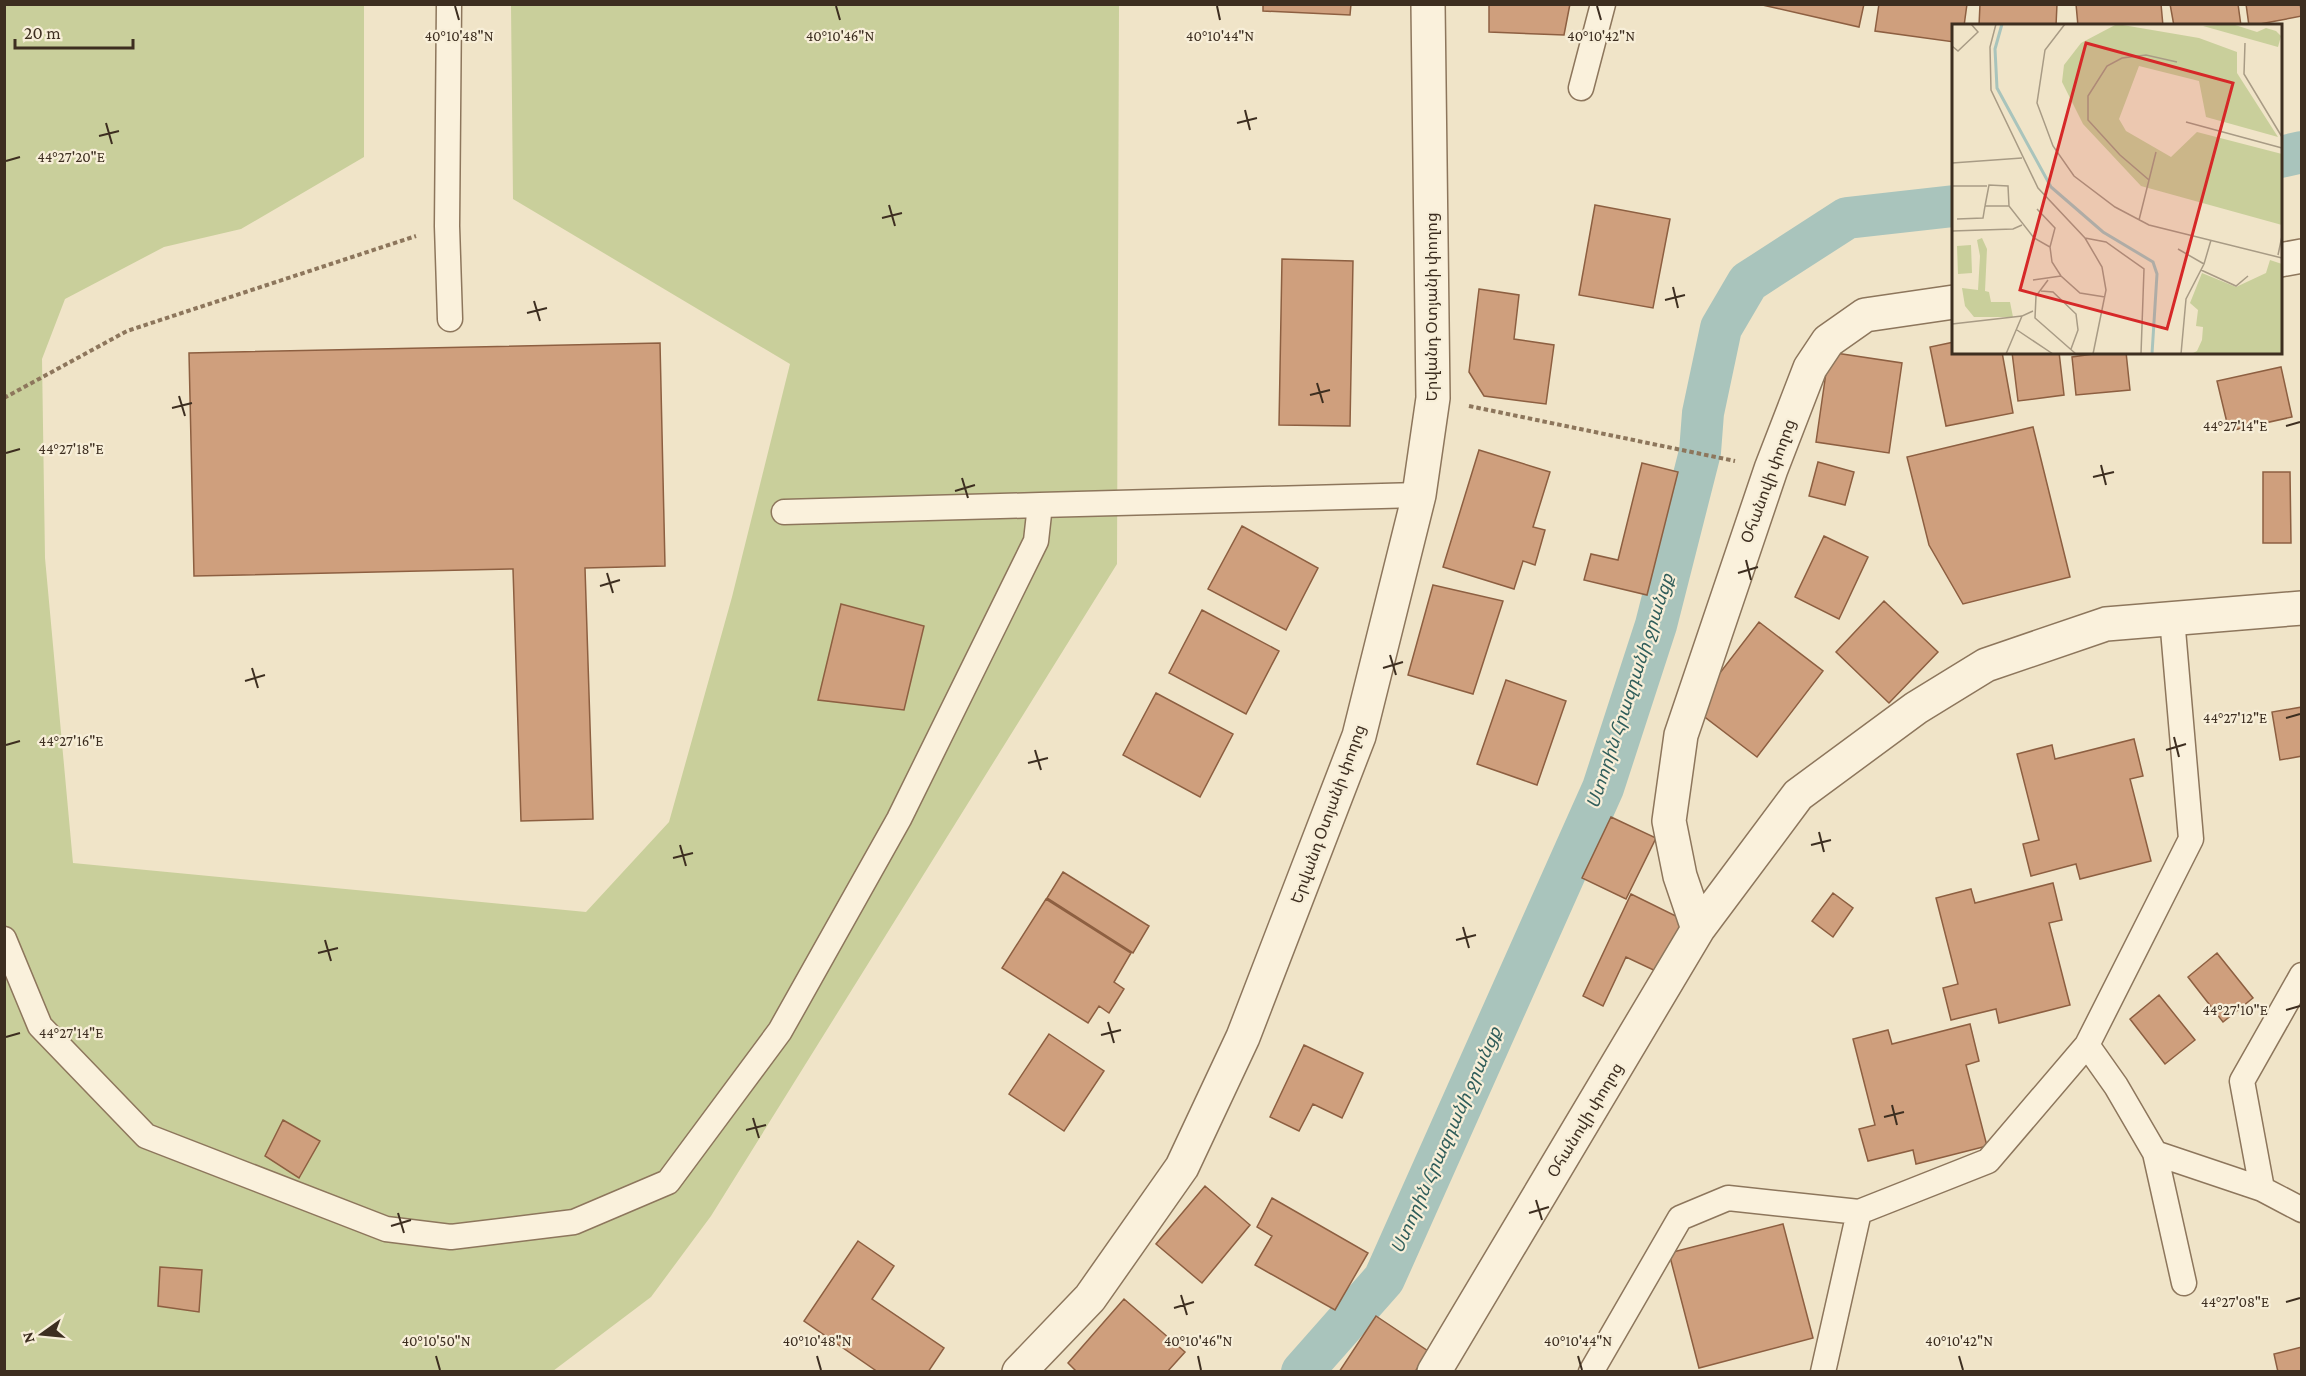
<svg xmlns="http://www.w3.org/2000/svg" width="2306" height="1376" font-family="'Crimson Pro','Noto Sans Armenian',serif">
  <rect width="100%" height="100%" fill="#f0e4c8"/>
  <path fill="#c9cf9b" d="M5,5H364V157L241,229L164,247L65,299L42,359L45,558L73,863L586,912L669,822L732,597L790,364L513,199L511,5H1119L1117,564L711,1216L651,1297L553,1371L5,1372Z"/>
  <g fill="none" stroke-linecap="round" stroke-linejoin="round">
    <path stroke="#a9c4bc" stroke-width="42" d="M2280,157L2302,152
      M1302,1372L1384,1279L1603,788L1656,625L1700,452L1703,413L1721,328L1748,282L1847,218L1954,206"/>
  </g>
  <path fill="#cf9f7d" stroke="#8d5f41" stroke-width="1.5" d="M1263,4H1351L1350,15L1263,11Z
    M1489,4H1570L1564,35L1489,32Z
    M1758,4H1864L1859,27Z
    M1879,4H1967L1964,26H1954V42L1875,31Z
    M1980,4H2057L2056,26H1979Z
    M2076,4H2161L2163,26H2078Z
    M2170,4H2238L2241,26H2174Z
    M2246,4H2300L2302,16L2249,26Z
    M1595,205L1670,219L1653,308L1579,295Z
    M1282,259L1353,261L1350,426L1279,425Z
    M1479,289L1519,295L1514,339L1554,345L1546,404L1484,396L1469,372Z
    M1954,342V352H2002L2013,413L1946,426L1930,347Z
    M660,343L665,566L585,568L593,819L521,821L513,569L194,576L189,353Z
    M1829,352L1902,363L1889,453L1816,442Z
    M2012,352H2059L2064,395L2018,401Z
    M2108,352H2126L2130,390L2076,395L2072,357Z
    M2281,367L2292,417L2229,431L2217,381Z
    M2033,427L2070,577L1963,604L1929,545L1907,457Z
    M1479,450L1550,472L1533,527L1545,530L1535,565L1523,561L1514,589L1443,567Z
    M1818,462L1854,472L1845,505L1809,496Z
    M1642,463L1678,472L1647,595L1584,580L1591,554L1618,560Z
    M2263,472H2290L2291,543H2263Z
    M1242,526L1318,568L1286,630L1208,589Z
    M1824,536L1868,557L1839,619L1795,597Z
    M1433,585L1503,601L1473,694L1408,675Z
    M1884,601L1938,652L1889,703L1836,652Z
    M841,604L924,626L904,710L818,700Z
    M1202,610L1279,651L1246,714L1169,673Z
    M1759,622L1823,671L1757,757L1693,708Z
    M1506,680L1566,701L1537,785L1477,764Z
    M1156,693L1233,734L1200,797L1123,755Z
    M2302,707V756L2280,760L2272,712Z
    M2134,739L2143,776L2130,779L2151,861L2080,879L2076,864L2031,876L2023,844L2039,840L2017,754L2052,745L2055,759Z
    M1611,817L1656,838L1626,899L1582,878Z
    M1063,872L1149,926L1133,953L1047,898Z
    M2053,883L2062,920L2049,923L2070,1005L1999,1023L1996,1009L1951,1020L1943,988L1958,984L1936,898L1971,889L1975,903Z
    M1833,893L1853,908L1833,937L1812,921Z
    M1631,894L1686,921L1662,974L1626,957L1603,1006L1583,996Z
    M1046,899L1131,953L1114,982L1124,989L1109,1013L1099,1006L1088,1023L1002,968Z
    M2217,953L2253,998L2223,1022L2188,977Z
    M2159,995L2195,1040L2165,1064L2130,1019Z
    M1970,1024L1979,1061L1966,1065L1987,1146L1916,1164L1913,1150L1868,1161L1859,1129L1875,1125L1853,1039L1888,1030L1892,1044Z
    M1049,1034L1104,1071L1064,1131L1009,1094Z
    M1304,1045L1363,1073L1342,1118L1313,1104L1299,1131L1270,1117Z
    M283,1120L320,1141L299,1178L265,1156Z
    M1205,1186L1250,1225L1202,1283L1156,1244Z
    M1272,1198L1368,1253L1335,1310L1255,1265L1272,1236L1257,1227Z
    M1783,1224L1813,1338L1699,1368L1669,1253Z
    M858,1241L894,1266L872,1299L944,1348L928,1372H878L804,1321Z
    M160,1267L202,1270L199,1312L158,1306Z
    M1124,1299L1185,1352L1167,1372H1077L1068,1363Z
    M1376,1316L1428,1351L1415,1372H1339Z
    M2302,1347V1372H2278L2274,1354Z"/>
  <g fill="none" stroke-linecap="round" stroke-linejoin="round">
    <defs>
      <path id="service" d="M449,4L447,226L450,319
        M1581,88L1603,4
        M784,512L1040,505
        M4,939L40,1026L146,1136L386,1229L451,1237L574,1222L668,1182L780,1031L899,819L1036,541L1040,505L1419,495
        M2087,1045L2116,1086L2155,1153L2184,1283
        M2155,1153L2262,1189L2302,1210
        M2262,1189L2242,1081L2302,975
        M1591,1372L1680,1218L1728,1198L1859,1212
        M1823,1372L1859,1212L1988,1161L2087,1045L2191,839L2172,618"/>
      <path id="minor" d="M2280,260L2302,256
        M1698,929L1680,876L1669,821L1681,735L1771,469L1810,368L1828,341L1865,315L1954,302
        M1019,1372L1090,1298L1182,1167L1243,1037L1359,736L1419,495L1433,398L1428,4
        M1434,1372L1698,929L1798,795L1916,708L1986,665L2106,624L2302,608"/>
    </defs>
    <use href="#service" stroke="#8d765c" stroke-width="27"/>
    <use href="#minor" stroke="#8d765c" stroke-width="36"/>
    <path stroke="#8d765c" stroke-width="4" stroke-dasharray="4.5 3" stroke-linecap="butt" d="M4,398L127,331L416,236
      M1469,406L1735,461"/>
    <use href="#service" stroke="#faf1dc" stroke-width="24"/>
    <use href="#minor" stroke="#faf1dc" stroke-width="33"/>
  </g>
  <path fill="none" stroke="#3d2e20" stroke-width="2" d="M455,6L459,20M836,6L840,20M1217,6L1220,20M1597,6L1601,20M1245,110L1250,130M106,123L112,144M1237,123L1257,118M99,136L119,131M6,161L20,157M889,205L895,226M882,218L902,213M1673,287L1678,308M1665,300L1685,295M534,301L540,321M527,313L547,308M1317,383L1323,403M1310,395L1330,390M179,396L185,416M172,408L192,403M2286,426L2300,422M6,453L20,449M2101,465L2106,485M2093,477L2114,472M962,478L968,498M955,491L975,485M1746,560L1751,580M607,573L613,593M1738,573L1758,567M600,586L620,580M1390,655L1396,675M252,668L258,688M1383,668L1403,662M245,681L265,675M2286,718L2300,714M2174,737L2179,757M6,745L20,741M1035,750L1041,770M2166,750L2186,744M1028,763L1048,758M1819,832L1824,852M680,845L686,866M1811,845L1831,840M673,858L693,853M1463,927L1469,948M325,940L331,961M1456,940L1476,935M318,953L338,948M2286,1010L2300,1006M1108,1022L1114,1043M1101,1035L1121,1030M6,1037L20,1033M1892,1105L1897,1125M1884,1117L1904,1112M753,1118L759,1138M746,1130L766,1125M1536,1200L1542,1220M398,1213L404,1233M1529,1213L1549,1207M391,1226L411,1220M1181,1295L1187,1315M2286,1302L2300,1298M1174,1308L1194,1302M436,1356L440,1370M817,1356L821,1370M1198,1356L1201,1370M1578,1356L1582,1370M1959,1356L1963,1370"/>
  <g text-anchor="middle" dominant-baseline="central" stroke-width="4.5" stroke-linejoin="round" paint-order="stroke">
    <g font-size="16" fill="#3d2e20" stroke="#f7eed8">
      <text transform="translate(1431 307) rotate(-90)">Երվանդ Օտյանի փողոց</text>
      <text transform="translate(1768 481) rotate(-70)">Օհանովի փողոց</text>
      <text transform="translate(1328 814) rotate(-70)">Երվանդ Օտյանի փողոց</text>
      <text transform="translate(1585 1120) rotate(-59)">Օհանովի փողոց</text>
    </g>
    <g font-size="18" font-style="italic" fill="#2f5d5a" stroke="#f7eed8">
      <text transform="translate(1630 691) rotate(-72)">Ստորին Հրազդանի ջրանցք</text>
      <text transform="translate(1446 1140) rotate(-66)">Ստորին Հրազդանի ջրանցք</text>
    </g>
  </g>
  <g transform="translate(1952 24)">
    <rect width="330" height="330" fill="#f0e4c8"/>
    <path d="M165,0L247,14L285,28V49L326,113L254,93L247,57L187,42L167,95L174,107L219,133L245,108L330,130V201L189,162L131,100L110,58L112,41L129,19ZM280,0L305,8L314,4L324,7L329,12L326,23L251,2ZM30,214L35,225L33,267L37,268L39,278H58L61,293H22L13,282L10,264L26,266L28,232L25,216ZM19,221L20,249L6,250L5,222ZM318,236L330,240V330H239L245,327L250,316L251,303L244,302L246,286L238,279L250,249L284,263L314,249Z" fill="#c9cf9b"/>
    <path fill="none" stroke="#a9c4bc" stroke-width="3" d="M50,0L43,25L45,64L99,163L151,208L201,238L205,250L200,330"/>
    <path fill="none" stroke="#a89b85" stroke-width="1.5" d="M44,0L38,23L39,66L86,164L133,214L150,243L154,266L141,330M113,0L93,26L85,79L101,122L122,152L163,183L197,201L330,234M293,19L292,50L330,113M0,22L6,27L26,8L19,0M234,98L330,124M0,139L70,134M197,156L204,128M0,162H35M33,182L37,161L56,162L57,182M85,185L103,204L98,223M5,195L31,194L33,182H57L82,214L98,223L100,238L109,252L128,269L153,273M187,196L197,156L168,131L136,96V72L155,42L170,34L194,31L225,38M0,207L61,205L70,201M133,214L154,218L192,245L189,330M226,225L252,240M326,231L330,212M249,246L284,262L296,252M81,256L109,252M96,256L84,272L83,294L124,330M89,267L101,268L124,290L126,306L119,325M0,300L70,292M65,306L101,330M54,330L70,292L81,287M229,330L234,275L252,240L259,216"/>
    <path fill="#d62828" fill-opacity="0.15" stroke="#d62828" stroke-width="3" d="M134,19L281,59L215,305L68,266Z"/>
    <rect width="330" height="330" fill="none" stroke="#3d2e20" stroke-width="3"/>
  </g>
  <g font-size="15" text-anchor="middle" fill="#3d2e20" stroke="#f7eed8" stroke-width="4.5" stroke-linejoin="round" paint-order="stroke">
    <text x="459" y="41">40°10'48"N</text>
    <text x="840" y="41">40°10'46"N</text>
    <text x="1220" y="41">40°10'44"N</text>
    <text x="1601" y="41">40°10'42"N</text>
    <text x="71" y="162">44°27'20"E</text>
    <text x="2235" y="431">44°27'14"E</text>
    <text x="71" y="454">44°27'18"E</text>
    <text x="2235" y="723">44°27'12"E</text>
    <text x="71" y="746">44°27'16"E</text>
    <text x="2235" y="1015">44°27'10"E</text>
    <text x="71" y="1038">44°27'14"E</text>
    <text x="2235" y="1307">44°27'08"E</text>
    <text x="436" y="1346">40°10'50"N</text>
    <text x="817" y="1346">40°10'48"N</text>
    <text x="1198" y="1346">40°10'46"N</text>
    <text x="1578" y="1346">40°10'44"N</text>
    <text x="1959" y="1346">40°10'42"N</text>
  </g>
  <rect width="2306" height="1376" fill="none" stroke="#3d2e20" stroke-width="12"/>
  <g transform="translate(42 1334) rotate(255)" stroke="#f7eed8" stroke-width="4.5" paint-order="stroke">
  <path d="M0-4.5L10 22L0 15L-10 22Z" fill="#3d2e20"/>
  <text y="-9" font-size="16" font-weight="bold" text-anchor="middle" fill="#3d2e20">N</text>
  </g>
  <path d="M15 39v9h118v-9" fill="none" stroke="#3d2e20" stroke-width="3"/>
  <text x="24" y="39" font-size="18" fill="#3d2e20" stroke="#f7eed8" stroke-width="4.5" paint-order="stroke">20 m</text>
</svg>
